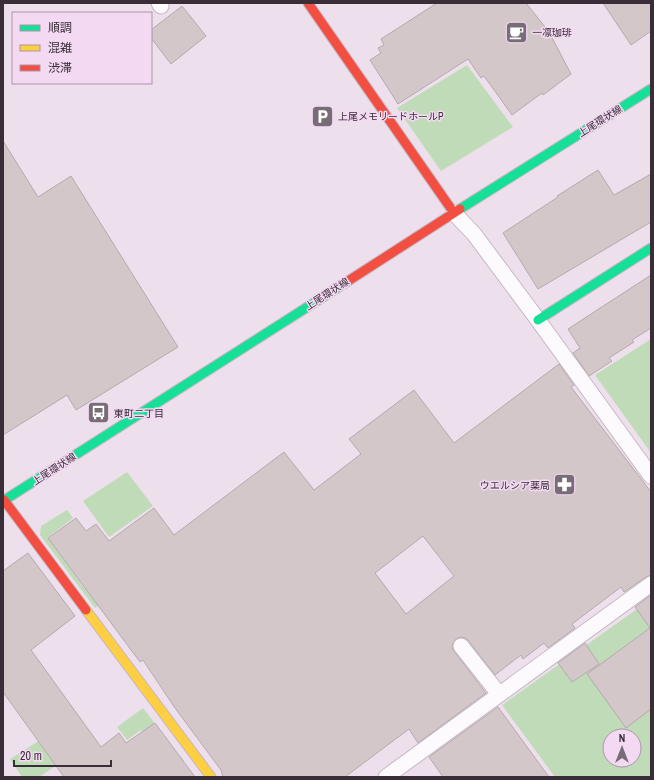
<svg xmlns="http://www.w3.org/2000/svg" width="654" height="780" font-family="'Archivo Narrow','Noto Sans JP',sans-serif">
  <rect width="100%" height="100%" fill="#eedfed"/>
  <path fill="#c0dbb8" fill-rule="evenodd" d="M467,65L513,127L441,171L397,108Z
    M651,339V453L595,375Z
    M127,472L153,506L109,537L83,501Z
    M67,510L73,518L48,537L84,588L117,565L138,578L95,608L40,535L41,526Z
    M651,599V777H555L502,705ZM610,736H634V760H610Z
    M143,708L184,761L173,770L141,730L127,740L117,727Z
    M40,740L57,765L39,777H22L10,759Z"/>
  <path fill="#d4c7ca" stroke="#b6a9ac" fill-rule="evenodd" d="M437,3H526L549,32L571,74L543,95L542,93L512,115L484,76L481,78L468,59L398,104L370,60L381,53L378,48L384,45L381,39Z
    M603,3H651V31L631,45Z
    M182,6L206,36L171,64L151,38V30Z
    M3,141L38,197L71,176L178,347L76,410L67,395L3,435Z
    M598,170L614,195L651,174V222L538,289L503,233L558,197L557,196Z
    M651,275V328L632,340L634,342L609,358L612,361L589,376L573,353L580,348L568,329Z
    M559,364L574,385L571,387L651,492V575L646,577L624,592L621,587L572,624L575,628L548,648L544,643L523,659L521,655L495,675L468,640L465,638L460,637L456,639L453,643L452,648L454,651L486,693L418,743L409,729L345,777H223L221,770L175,708L143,660L140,662L48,538L76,518L86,531L96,524L109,541L154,508L174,535L284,452L314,490L361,454L349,439L414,390L454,443ZM423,536L454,576L406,614L375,573Z
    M28,553L75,616L31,650L101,747L119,733L126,743L155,723L195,777H64L3,692V571Z
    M651,595V709L626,728L587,674L650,628L635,607Z
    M585,643L599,664L572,682L558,663Z
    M498,707L549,777H443L429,757Z"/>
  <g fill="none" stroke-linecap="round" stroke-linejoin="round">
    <defs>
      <path id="lane" d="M159,3L161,6
        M454,213L474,234L538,320L651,476
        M461,646L499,694
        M386,777L651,584"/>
      <path id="fast" d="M460,209L651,89
        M538,320L651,248
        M3,501L345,283"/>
      <path id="slow" d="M86,610L211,777"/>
      <path id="jam" d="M308,3L454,213
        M345,283L460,209
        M4,500L86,610"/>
    </defs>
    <use href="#lane" stroke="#c4b7c3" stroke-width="17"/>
    <use href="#fast" stroke="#c4b7c3" stroke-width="11"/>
    <use href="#slow" stroke="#c4b7c3" stroke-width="11"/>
    <use href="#jam" stroke="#c4b7c3" stroke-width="11"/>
    <use href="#lane" stroke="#fcfafc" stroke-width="15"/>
    <use href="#fast" stroke="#16e098" stroke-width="9"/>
    <use href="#slow" stroke="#ffcf43" stroke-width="9"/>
    <use href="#jam" stroke="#f24e42" stroke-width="9"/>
  </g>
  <defs>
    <symbol id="cafe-square" viewBox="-11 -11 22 22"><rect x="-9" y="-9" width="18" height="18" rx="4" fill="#786c77" stroke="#f4d9f2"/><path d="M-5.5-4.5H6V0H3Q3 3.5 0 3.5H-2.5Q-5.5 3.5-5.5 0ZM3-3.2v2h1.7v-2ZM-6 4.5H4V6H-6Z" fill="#fff"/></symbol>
    <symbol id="parking-square" viewBox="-11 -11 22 22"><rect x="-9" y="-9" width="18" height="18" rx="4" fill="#786c77" stroke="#f4d9f2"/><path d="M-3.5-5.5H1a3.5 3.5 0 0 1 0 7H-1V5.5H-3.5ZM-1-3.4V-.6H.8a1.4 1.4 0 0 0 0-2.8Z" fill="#fff"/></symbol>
    <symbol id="bus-square" viewBox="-11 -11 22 22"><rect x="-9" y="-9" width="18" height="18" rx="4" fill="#786c77" stroke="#f4d9f2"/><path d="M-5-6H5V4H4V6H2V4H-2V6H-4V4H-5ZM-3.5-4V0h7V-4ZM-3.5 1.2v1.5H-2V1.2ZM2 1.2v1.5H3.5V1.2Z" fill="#fff"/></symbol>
    <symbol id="pharmacy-square" viewBox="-11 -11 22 22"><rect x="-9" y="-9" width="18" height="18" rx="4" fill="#786c77" stroke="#f4d9f2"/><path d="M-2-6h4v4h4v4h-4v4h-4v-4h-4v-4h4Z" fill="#fff"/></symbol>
  </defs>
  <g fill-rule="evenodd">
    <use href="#cafe-square" x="504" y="20" width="25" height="25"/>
    <use href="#parking-square" x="310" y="104" width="25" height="25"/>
    <use href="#bus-square" x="86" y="400" width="25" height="25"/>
    <use href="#pharmacy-square" x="552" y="472" width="25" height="25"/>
  </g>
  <g text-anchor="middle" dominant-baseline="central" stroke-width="3" stroke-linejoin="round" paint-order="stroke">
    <g font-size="10" fill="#392e38" stroke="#f4d9f2" text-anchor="start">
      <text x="532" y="32">一凛珈琲</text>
      <text x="338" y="116">上尾メモリードホールP</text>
      <text x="114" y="413">東町二丁目</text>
      <text x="550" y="485" text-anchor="end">ウエルシア薬局</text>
    </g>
    <g font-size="10" fill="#392e38" stroke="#f4d9f2">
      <text transform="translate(600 121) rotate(-32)">上尾環状線</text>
      <text transform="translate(327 294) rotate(-33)">上尾環状線</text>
      <text transform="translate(54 469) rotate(-33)">上尾環状線</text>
    </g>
  </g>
  <rect width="654" height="780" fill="none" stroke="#392e38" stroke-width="8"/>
  <rect x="12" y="12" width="140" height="72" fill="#f4d9f2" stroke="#a995a8"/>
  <rect x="20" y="25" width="20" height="6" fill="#16e098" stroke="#a995a8"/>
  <text x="48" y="32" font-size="12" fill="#392e38">順調</text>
  <rect x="20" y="45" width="20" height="6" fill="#ffcf43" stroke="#a995a8"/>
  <text x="48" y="52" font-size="12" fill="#392e38">混雑</text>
  <rect x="20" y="65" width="20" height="6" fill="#f24e42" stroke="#a995a8"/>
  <text x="48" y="72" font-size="12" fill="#392e38">渋滞</text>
  <g transform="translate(622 748)"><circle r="19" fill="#f4d9f2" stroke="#a995a8"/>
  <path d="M0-3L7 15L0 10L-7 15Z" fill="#786c77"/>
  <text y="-6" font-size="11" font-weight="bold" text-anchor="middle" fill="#392e38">N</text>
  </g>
  <path d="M14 760v6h97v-6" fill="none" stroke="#392e38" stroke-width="2"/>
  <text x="20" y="760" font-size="12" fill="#392e38" stroke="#f4d9f2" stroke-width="3" paint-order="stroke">20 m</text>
</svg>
